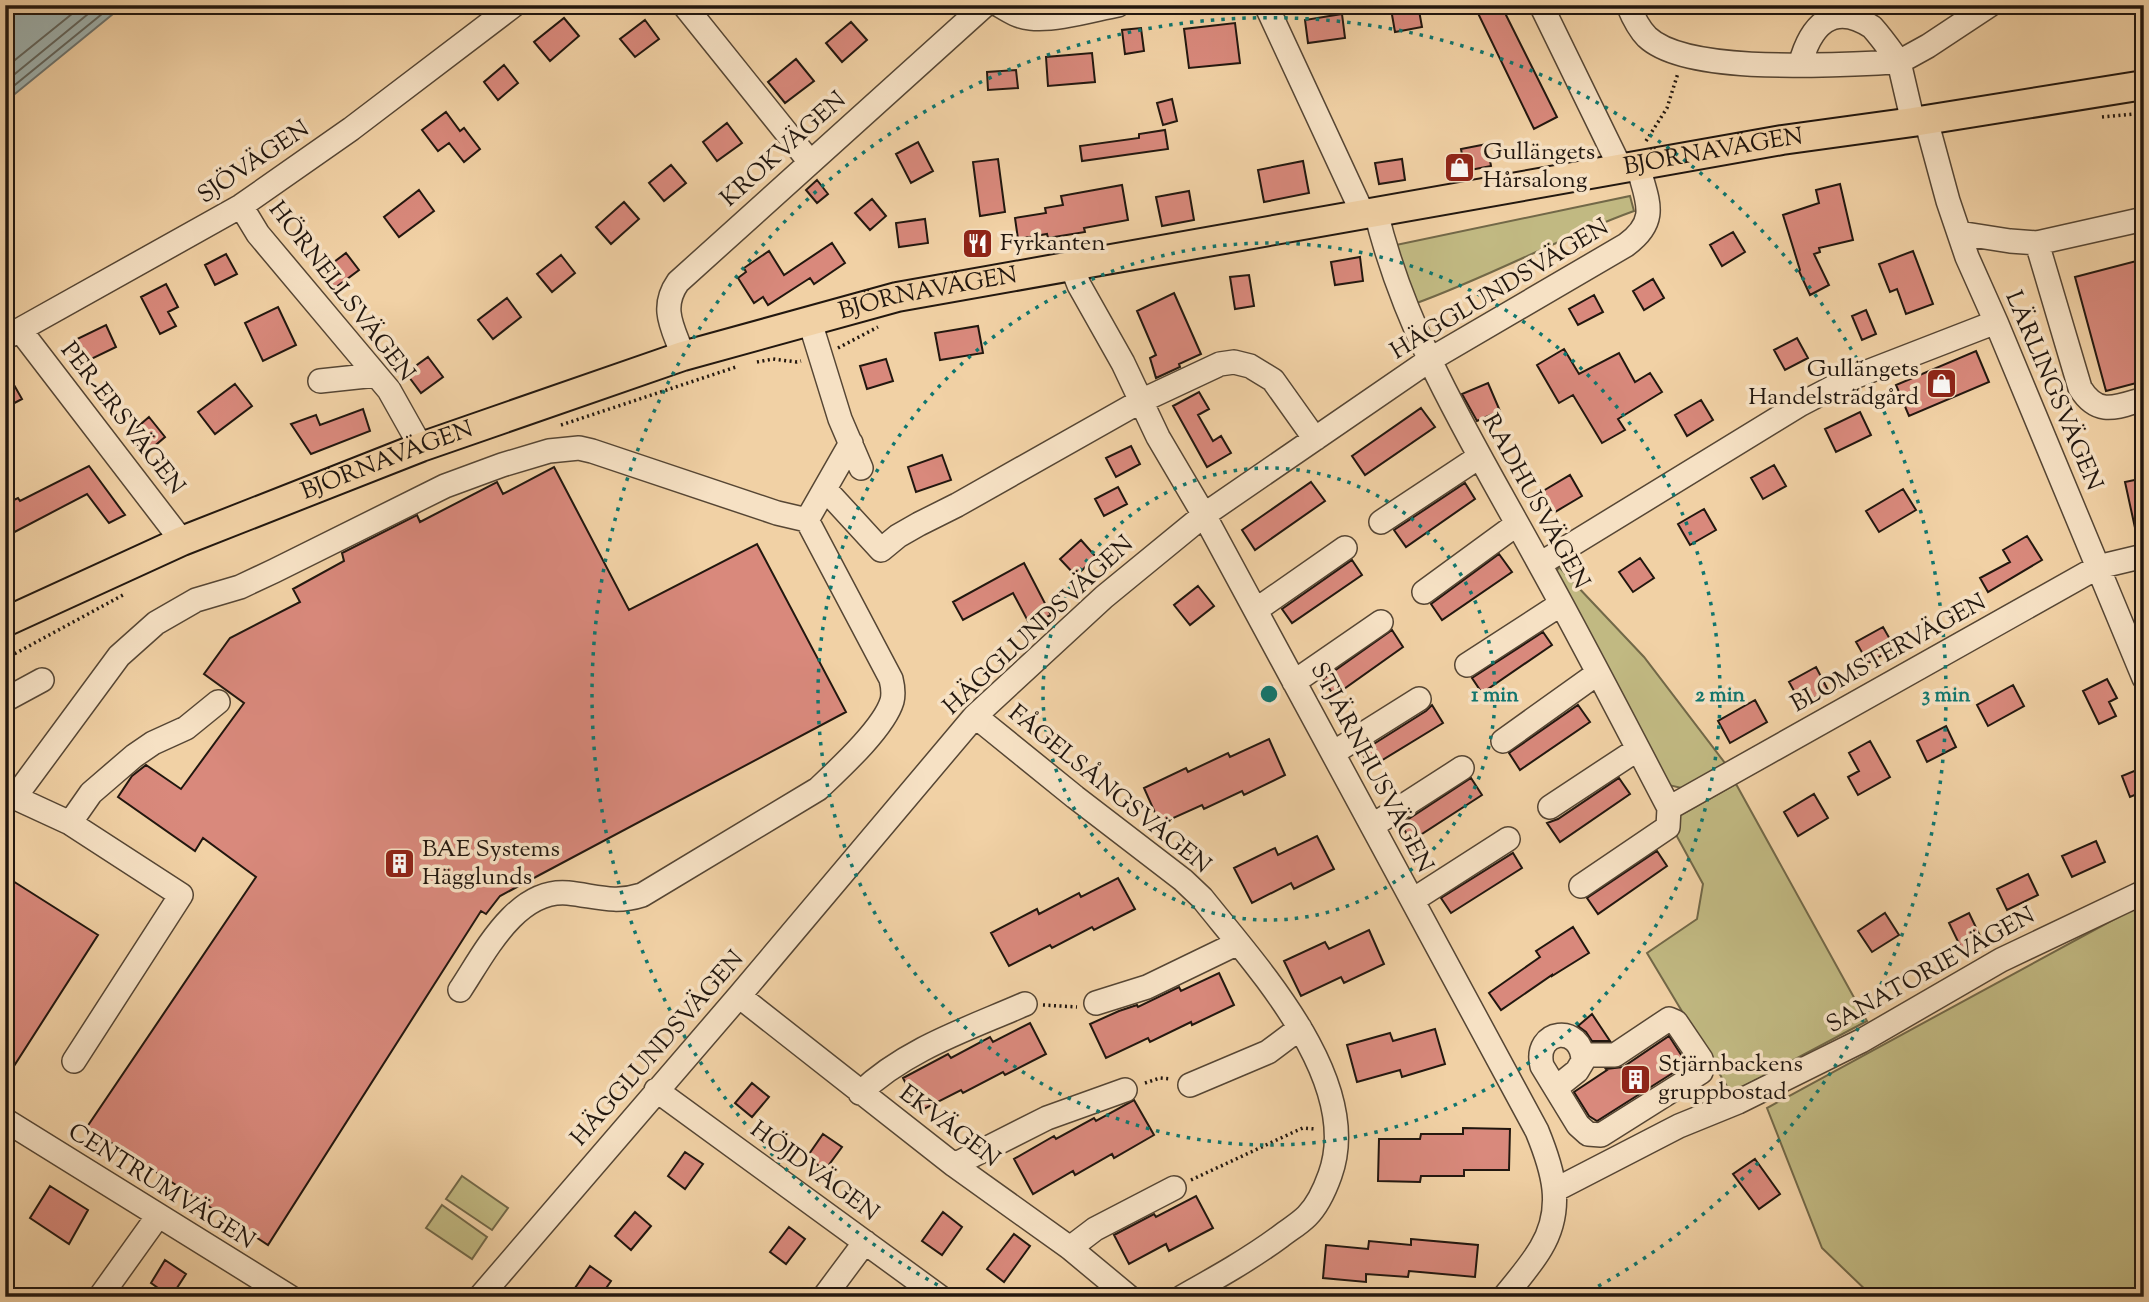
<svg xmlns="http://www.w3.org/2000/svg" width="2149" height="1302" font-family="'Sorts Mill Goudy',serif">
  <rect width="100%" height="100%" fill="#f1d1a5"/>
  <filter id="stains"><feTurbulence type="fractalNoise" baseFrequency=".00286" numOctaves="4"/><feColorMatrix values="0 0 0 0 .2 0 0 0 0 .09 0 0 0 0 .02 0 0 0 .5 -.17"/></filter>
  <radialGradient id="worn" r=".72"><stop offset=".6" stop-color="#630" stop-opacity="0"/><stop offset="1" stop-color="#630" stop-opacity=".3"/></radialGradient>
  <path fill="#c1b982" stroke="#726848" stroke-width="2" d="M1630,196L1634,211C1559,238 1489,277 1414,304L1396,245Z
    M1559,567L1644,657L1728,767L1690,790L1664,784L1556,572Z
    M1736,784L1867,1021L1731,1093L1647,953L1697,919L1703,884L1669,822Z
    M2144,903V1297H1873L1822,1248L1767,1108Z
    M462,1176L508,1208L492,1230L446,1199Z
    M442,1205L487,1237L472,1259L426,1228Z"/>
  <path fill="#9fb4b2" stroke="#6d7571" stroke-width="2" d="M5,5H124L5,102Z"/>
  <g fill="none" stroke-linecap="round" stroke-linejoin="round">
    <path stroke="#606660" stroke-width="2" d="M5,68L83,5
      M5,82L99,5
      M5,93L113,5"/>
  </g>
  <path fill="#d9897c" stroke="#22170f" stroke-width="2" d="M1412,5H1418L1422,27L1395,32L1391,9Z
    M1474,5H1501L1557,117L1534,129Z
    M1342,14L1345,38L1308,43L1305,20Z
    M564,18L579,36L550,61L534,42Z
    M645,20L659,39L635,57L620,39Z
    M851,22L867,40L842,62L826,43Z
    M1235,23L1240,63L1189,68L1184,29Z
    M1141,28L1144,51L1125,54L1122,30Z
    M1092,53L1095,82L1048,86L1046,57Z
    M796,59L814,81L785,103L768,82Z
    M504,65L518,83L498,100L484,82Z
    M1016,70L1018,88L988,90L987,72Z
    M1172,99L1177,121L1163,125L1157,103Z
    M446,112L460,131L464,128L480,149L464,162L449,143L438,151L422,130Z
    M727,123L742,143L717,161L703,142Z
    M1165,130L1168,149L1082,161L1080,146L1139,138V134Z
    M918,142L933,171L911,183L896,154Z
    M1487,144L1491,166L1465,171L1461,149Z
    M998,159L1005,212L980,216L973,162Z
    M1402,159L1405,180L1379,184L1375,163Z
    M1303,161L1309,193L1264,202L1258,170Z
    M671,165L686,183L664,201L649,183Z
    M817,180L828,194L817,203L806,190Z
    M1840,184L1853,240L1819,248L1820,252L1814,254L1829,285L1810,295L1799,271L1800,270L1783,215L1819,203L1816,190Z
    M1122,185L1128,220L1084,228L1085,232L1048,238L1047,234L1018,239L1015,218L1046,213L1045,208L1063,205L1061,196Z
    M419,190L434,211L399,237L384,217Z
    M1189,191L1194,220L1162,226L1156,197Z
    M872,199L886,216L870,230L855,213Z
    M624,202L639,219L611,244L596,227Z
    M925,219L928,243L899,247L896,223Z
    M982,231L989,251L971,257L965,237Z
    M1733,232L1745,252L1722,266L1710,245Z
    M832,243L845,263L814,284L810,278L768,305L763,297L754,303L738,278L746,272L744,268L769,251L784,275Z
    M1913,251L1933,304L1906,314L1897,289L1890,292L1879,264Z
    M346,253L359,270L335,288L322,271Z
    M226,254L237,274L215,285L205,265Z
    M561,255L575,273L552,292L537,274Z
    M1360,257L1363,281L1335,285L1331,262Z
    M2144,259V381L2106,391L2075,277Z
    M1249,275L1254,306L1235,309L1230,277Z
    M1653,279L1664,298L1644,310L1633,291Z
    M166,284L178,307L168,312L176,326L160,334L141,297Z
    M1174,293L1201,354L1179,364L1180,367L1156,378L1150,358L1156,355L1137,311Z
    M1594,295L1603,312L1578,325L1569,309Z
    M507,298L521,317L493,339L478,320Z
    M278,307L296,345L263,361L245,323Z
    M1866,310L1876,334L1862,340L1852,316Z
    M106,325L116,347L81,364L71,342Z
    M978,326L983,353L940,360L935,333Z
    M1797,338L1808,358L1785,370L1774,350Z
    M1564,349L1579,374L1619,353L1635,382L1650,373L1662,392L1618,419L1625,430L1602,443L1573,395L1559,403L1537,365Z
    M1976,351L1989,382L1909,416L1896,385Z
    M428,357L443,377L421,393L406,373Z
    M886,359L893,381L867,389L860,366Z
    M5,369L22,399L5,408Z
    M1488,383L1500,411L1477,421L1462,394Z
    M235,384L252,406L215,434L198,412Z
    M1199,392L1209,409L1198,415L1213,441L1221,436L1231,453L1207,467L1173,406Z
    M1701,400L1713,420L1687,436L1675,415Z
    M1421,408L1435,427L1365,475L1352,456Z
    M363,409L370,431L311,454L291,424L316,415L320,425Z
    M1860,412L1871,435L1836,452L1825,429Z
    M149,417L165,437L145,454L128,435Z
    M1131,446L1140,464L1116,477L1106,458Z
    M942,455L951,480L916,492L908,467Z
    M1774,465L1786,486L1763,499L1751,478Z
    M89,466L125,515L109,523L87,494L5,537V504L18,498L20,501Z
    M554,467L629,610L757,544L846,712L500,896L486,914L481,911L268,1245L87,1127L256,877L203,838L195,851L118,797L132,776L146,765L181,789L244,703L204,674L230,638L300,602L293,589L344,561L342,553L417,515L420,522L497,482L503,494Z
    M1570,475L1582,496L1555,512L1543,491Z
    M2144,478V536L2137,537L2125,482Z
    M1311,482L1325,501L1255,550L1242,530Z
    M1465,483L1475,499L1406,547L1394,530Z
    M1118,487L1127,504L1104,516L1095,499Z
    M1903,489L1916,510L1879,532L1866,511Z
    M1704,509L1716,530L1690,545L1678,524Z
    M2027,536L2042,560L1988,592L1980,578L2010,562L2003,550Z
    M1081,540L1096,557L1076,576L1060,559Z
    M1499,554L1512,572L1442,620L1431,604Z
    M1640,558L1654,578L1633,592L1619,572Z
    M1352,560L1362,575L1292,623L1282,609Z
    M1024,563L1051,615L1030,625L1013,593L963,620L953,602Z
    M1198,586L1214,606L1190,625L1174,605Z
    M1883,627L1895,648L1868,663L1856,642Z
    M1392,630L1403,647L1334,696L1323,679Z
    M1543,632L1552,645L1482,693L1472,678Z
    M1816,667L1828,690L1802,705L1789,682Z
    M2107,679L2117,698L2109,702L2116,716L2099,724L2083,691Z
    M2013,685L2024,706L1988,726L1977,705Z
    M1755,700L1767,722L1730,743L1718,721Z
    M1432,705L1443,723L1371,767L1361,752L1426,711Z
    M1578,705L1590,722L1520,770L1509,753Z
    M1946,726L1956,747L1927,762L1917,741Z
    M1269,739L1285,775L1244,795L1242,791L1204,809L1202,805L1160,824L1144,788L1186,768L1188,772L1228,753L1230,757Z
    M1870,741L1890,777L1858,795L1848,777L1859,771L1849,753Z
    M2144,767V791L2130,797L2122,776Z
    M1471,778L1482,795L1411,841L1401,824Z
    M1619,778L1630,794L1560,842L1547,823L1558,819Z
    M1814,794L1828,818L1798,836L1784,812Z
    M1317,836L1334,869L1294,889L1291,883L1252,903L1234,868L1275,848L1278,855Z
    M2096,841L2105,862L2072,877L2062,856Z
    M1657,851L1667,866L1598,914L1587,898Z
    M1513,853L1522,868L1451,913L1441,898Z
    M2028,874L2038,895L2007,910L1997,889Z
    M5,876L98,935L5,1080Z
    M1118,878L1135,909L1094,930L1092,927L1052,948L1050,945L1009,966L991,933L1037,909L1039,914L1079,893L1081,897Z
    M1885,913L1899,935L1872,952L1858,931Z
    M1969,913L1983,942L1963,952L1949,923Z
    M1573,927L1589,953L1552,976V975L1501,1010L1489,993L1540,957L1536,951Z
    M1369,930L1384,964L1344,983L1341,977L1301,996L1284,961L1325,942L1329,949Z
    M1219,973L1234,1005L1192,1025L1191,1022L1150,1042L1148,1038L1106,1058L1090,1024L1119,1011L1137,1005L1138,1007L1179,987L1181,991Z
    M1592,1014L1610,1041H1592L1586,1032L1578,1026Z
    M1030,1023L1046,1054L1005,1075L1003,1072L963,1093L961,1090L920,1111L903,1078L948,1054L951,1058L990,1037L993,1042Z
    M1435,1029L1445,1064L1402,1077L1400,1070L1357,1082L1347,1045L1390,1033L1393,1041Z
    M1669,1036L1687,1064L1597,1121L1589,1116L1574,1092L1607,1070L1606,1069L1623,1067Z
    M752,1083L769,1097L752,1117L735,1103Z
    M1134,1100L1154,1135L1114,1158L1112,1154L1075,1175L1073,1171L1033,1194L1014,1159L1054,1136L1056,1139L1094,1118L1096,1121Z
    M1463,1128L1510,1129L1509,1170H1464V1176H1421L1420,1182L1378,1181L1379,1139H1420L1421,1134H1463Z
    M823,1134L842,1147L825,1170L807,1157Z
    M685,1152L703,1164L685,1189L668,1176Z
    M1755,1159L1780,1194L1759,1209L1733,1174Z
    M50,1186L88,1210L69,1244L30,1218Z
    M1196,1196L1213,1228L1169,1251L1166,1244L1129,1264L1114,1235L1154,1214L1156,1217Z
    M635,1212L651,1226L631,1250L615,1236Z
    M943,1212L962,1227L942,1255L922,1241Z
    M789,1227L805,1239L786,1264L770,1252Z
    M1014,1234L1030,1246L1004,1282L987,1269Z
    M1411,1239L1478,1245L1475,1277L1409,1271L1408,1277L1366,1274V1282L1323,1278L1326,1245L1368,1249L1369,1241L1411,1245Z
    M165,1260L186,1274L171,1297L151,1283Z
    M590,1266L611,1281L600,1297H588L575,1288Z"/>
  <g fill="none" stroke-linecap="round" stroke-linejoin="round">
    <defs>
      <path id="minor" d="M684,5L810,162
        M999,5C1009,11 1018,17 1030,18C1056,21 1092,10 1118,5
        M1266,5L1363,214
        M1541,5L1621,169
        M1628,5C1633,17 1638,28 1647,37C1688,76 1843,64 1899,62L1913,122
        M1800,65C1810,27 1832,0 1872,27C1882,38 1891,51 1899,62L1928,46L1990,5
        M1926,120L1948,201L1967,257L1996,322L2144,678
        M241,206L258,234L389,390L421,447
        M1376,212C1406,338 1478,451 1539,563C1584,644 1626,726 1669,808L1668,827L1581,886
        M1959,233L2010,241L2037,243L2144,219
        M2037,243L2080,388C2098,417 2116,407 2144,399
        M1072,267L1079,285L1123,363L1158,437L1204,515L1537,1131C1553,1170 1565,1208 1541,1248C1531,1265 1517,1281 1504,1297
        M810,322L840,419L861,468
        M20,330L182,541
        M5,338L241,206L351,129L514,5
        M683,356C674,329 659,309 678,282L985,5
        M320,381L376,375
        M825,489L881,550L898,536L919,524L957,505L1141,401L1220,364L1234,362L1250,366L1273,380L1315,439
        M1381,522L1479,457
        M1540,564L1801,404L1849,379L1996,322
        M1424,592L1517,524
        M1256,610L1345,548
        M1467,665L1561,604
        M1294,682L1381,622
        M5,700L42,680
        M975,716L1075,797L1183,880L1202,898C1256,966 1364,1081 1330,1175C1325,1189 1318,1205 1307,1216C1299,1224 1290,1229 1281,1236C1250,1259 1216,1278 1182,1297
        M1503,741L1598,673
        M1333,753L1419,699
        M5,793L70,823L181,895L74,1061
        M15,797L119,656L156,623L196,600L240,587L274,571L445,486L502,465L549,451L579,448L592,451L777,513L807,520L851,443
        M1550,807L1638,749
        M1669,808L2098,567L2144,556
        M70,823L91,793L134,756L153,743L186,728L218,702
        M1372,826L1462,768
        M1413,900L1508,839
        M460,990C484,954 516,888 568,893C596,896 614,904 642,895L818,789C839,769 884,728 892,701C894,693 893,687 891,679L807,520
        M739,996L954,1165L1070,1248L1129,1297
        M1096,1003L1147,987L1238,943
        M1190,1085L1268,1052L1300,1028
        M1557,1087L1577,1071L1583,1061C1582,1023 1533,1029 1542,1066L1578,1125L1588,1134L1601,1135L1701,1072L1703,1065L1701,1059L1676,1022L1669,1019L1615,1055H1583
        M656,1090L940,1297
        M860,1093C906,1049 968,1029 1025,1004
        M5,1120L290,1297
        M954,1165L1047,1118L1125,1090
        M1555,1190L1679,1126L1738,1102L1861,1041L2001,960L2144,892
        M1070,1248L1095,1229L1174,1188
        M100,1297L158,1216
        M480,1297L739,996L975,716L1104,597L1204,515L1431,359L1626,245C1660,220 1647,201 1638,166
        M824,1297L865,1242"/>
      <g id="major">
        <path id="s1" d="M5,622L182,541L421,447L683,356L897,297L1782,140L1913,122L2144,85"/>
      </g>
    </defs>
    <use href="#minor" stroke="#564634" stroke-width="26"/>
    <use href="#major" stroke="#22170f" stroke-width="32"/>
    <path stroke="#22170f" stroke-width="3.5" stroke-dasharray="2 3.5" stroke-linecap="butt" d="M2102,117L2144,113
      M1646,141L1667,108L1678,73
      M838,348L878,327
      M757,362L773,359L797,362L801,361
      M561,425L736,367
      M5,659L123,595
      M1043,1005L1077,1007
      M1145,1083L1160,1078L1171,1079
      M1191,1180L1296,1131L1303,1128L1316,1129
      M2135,1287L2144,1294
      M2123,1297L2144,1281"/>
    <use href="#minor" stroke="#f6e1c4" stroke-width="23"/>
    <use href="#major" stroke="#f1d1a5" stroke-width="28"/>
  </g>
  <g fill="none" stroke="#0f766e" stroke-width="3.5" stroke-dasharray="3.5 7">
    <circle cx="1269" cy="694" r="226"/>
    <circle cx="1269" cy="694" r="451"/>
    <path d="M956 1295A677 677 0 1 1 1582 1295"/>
  </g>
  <defs>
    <symbol id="shop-square" viewBox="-11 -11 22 22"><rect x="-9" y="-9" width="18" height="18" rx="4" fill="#8f2418" stroke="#f6e1c4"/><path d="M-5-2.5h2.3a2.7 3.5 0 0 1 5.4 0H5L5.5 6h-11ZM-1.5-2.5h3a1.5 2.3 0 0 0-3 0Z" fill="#fff"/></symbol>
    <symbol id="restaurant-square" viewBox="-11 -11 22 22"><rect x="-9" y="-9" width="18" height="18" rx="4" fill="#8f2418" stroke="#f6e1c4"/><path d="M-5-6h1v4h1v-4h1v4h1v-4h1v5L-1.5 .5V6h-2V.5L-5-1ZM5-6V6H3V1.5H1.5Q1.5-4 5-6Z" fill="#fff"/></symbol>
    <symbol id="building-square" viewBox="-11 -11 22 22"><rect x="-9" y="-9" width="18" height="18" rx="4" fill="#8f2418" stroke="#f6e1c4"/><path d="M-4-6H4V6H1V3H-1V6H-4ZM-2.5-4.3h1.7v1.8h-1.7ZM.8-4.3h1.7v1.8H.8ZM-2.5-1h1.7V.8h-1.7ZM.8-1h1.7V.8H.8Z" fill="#fff"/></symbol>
  </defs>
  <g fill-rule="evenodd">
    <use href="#shop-square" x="1442" y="150" width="35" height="35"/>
    <use href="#restaurant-square" x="960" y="226" width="35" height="35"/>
    <use href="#shop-square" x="1924" y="366" width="35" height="35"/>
    <use href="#building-square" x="382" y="846" width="35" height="35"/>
    <use href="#building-square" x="1618" y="1062" width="35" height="35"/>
  </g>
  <g text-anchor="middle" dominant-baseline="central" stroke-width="7" stroke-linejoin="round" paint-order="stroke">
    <g font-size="24" fill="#22170f" stroke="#f6e1c4">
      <text transform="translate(784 150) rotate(-42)">KROKVÄGEN</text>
      <text stroke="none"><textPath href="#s1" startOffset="1780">BJÖRNAVÄGEN</textPath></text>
      <text transform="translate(254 163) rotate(-34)">SJÖVÄGEN</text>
      <text transform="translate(1500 290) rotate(-31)">HÄGGLUNDSVÄGEN</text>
      <text transform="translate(341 292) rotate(52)">HÖRNELLSVÄGEN</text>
      <text stroke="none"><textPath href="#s1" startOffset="982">BJÖRNAVÄGEN</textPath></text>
      <text transform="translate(2053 391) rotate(67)">LÄRLINGSVÄGEN</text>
      <text transform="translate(122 419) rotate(52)">PER-ERSVÄGEN</text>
      <text stroke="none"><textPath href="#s1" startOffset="415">BJÖRNAVÄGEN</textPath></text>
      <text transform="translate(1535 502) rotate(61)">RADHUSVÄGEN</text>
      <text transform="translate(1039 626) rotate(-43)">HÄGGLUNDSVÄGEN</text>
      <text transform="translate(1889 654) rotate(-29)">BLOMSTERVÄGEN</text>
      <text transform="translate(1371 768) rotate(62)">STJÄRNHUSVÄGEN</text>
      <text transform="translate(1109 790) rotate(39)">FÅGELSÅNGSVÄGEN</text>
      <text transform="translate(1931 971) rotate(-29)">SANATORIEVÄGEN</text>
      <text transform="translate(658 1049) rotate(-49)">HÄGGLUNDSVÄGEN</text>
      <text transform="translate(949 1127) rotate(37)">EKVÄGEN</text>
      <text transform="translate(814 1172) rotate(36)">HÖJDVÄGEN</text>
      <text transform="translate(161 1187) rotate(32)">CENTRUMVÄGEN</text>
    </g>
    <g font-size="24" fill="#22170f" stroke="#f6e1c4" text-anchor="start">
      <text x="1483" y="153">Gullängets<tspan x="1483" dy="28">Hårsalong</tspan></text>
      <text x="1000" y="244">Fyrkanten</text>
      <text x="1919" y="370" text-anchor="end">Gullängets<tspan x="1919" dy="28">Handelsträdgård</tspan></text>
      <text x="422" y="850">BAE Systems<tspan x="422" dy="28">Hägglunds</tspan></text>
      <text x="1658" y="1065">Stjärnbackens<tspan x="1658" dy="28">gruppbostad</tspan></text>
    </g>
  </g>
  <circle cx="1269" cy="694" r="10" fill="#0f766e" stroke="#f6e1c4" stroke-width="3.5"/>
  <g font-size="21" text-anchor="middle" font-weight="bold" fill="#0f766e" stroke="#f6e1c4" stroke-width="7" stroke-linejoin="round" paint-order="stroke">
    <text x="1495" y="701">1 min</text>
    <text x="1720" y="701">2 min</text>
    <text x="1946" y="701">3 min</text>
  </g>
  <rect width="2149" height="1302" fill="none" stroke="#f1d1a5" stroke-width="28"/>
  <rect x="7" y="7" width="2135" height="1288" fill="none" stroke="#22170f" stroke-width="3.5"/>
  <rect x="14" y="14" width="2121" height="1274" fill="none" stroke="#22170f" stroke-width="2"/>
  <rect width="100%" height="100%" filter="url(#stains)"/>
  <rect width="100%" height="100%" fill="url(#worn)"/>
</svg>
